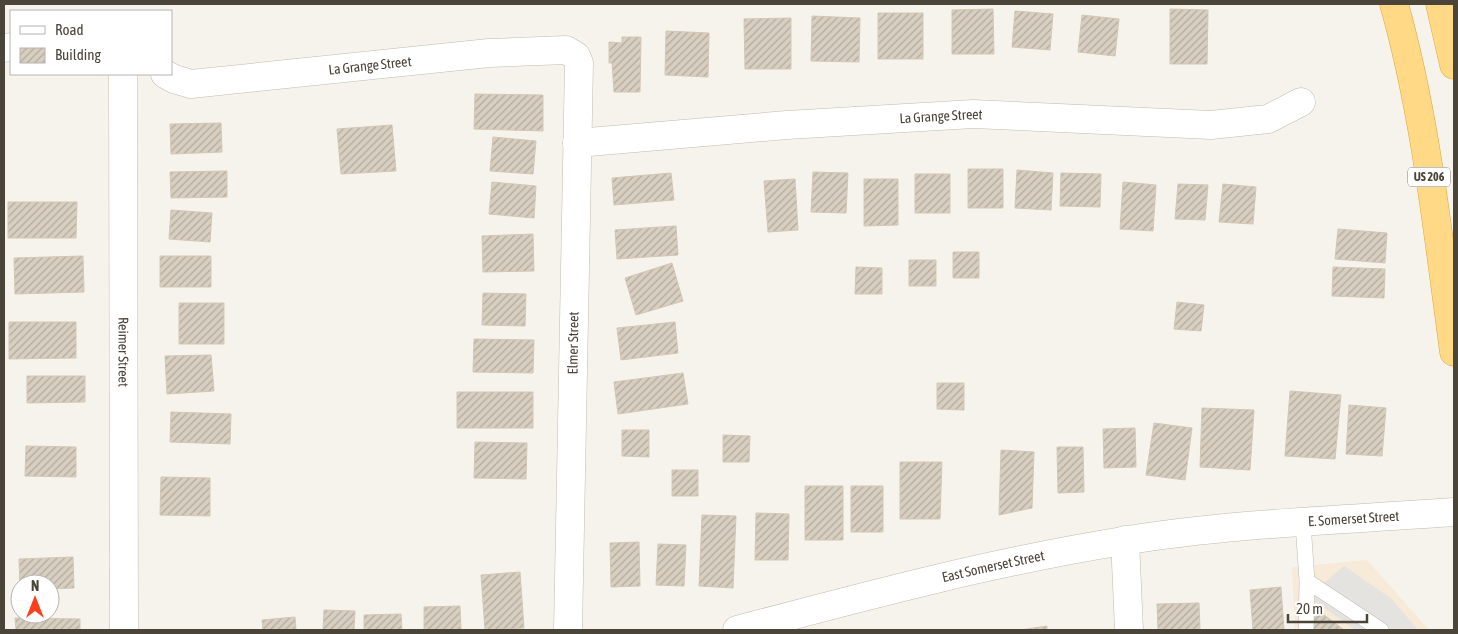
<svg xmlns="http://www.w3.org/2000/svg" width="1458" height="634" font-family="'Asap Condensed',sans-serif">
  <defs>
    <pattern id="building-hatch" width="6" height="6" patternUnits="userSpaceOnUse" patternTransform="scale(1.25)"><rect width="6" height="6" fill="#d8cfc1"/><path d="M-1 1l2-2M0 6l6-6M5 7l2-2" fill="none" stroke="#b1aa9e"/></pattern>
  </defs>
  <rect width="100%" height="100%" fill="#f6f3ec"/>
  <path fill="#f7ead8" d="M1367,560L1429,630H1295L1292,567Z"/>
  <path fill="#e5e3e0" d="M1344,566L1392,599L1418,630H1355L1308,596Z"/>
  <path fill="url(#building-hatch)" stroke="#d3c7b4" d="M993,9L994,54H952V10Z
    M1170,9L1208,10L1207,64H1170Z
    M1015,11L1053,14L1050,50L1012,47Z
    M878,13H923V59H878Z
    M1082,15L1119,19L1115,56L1078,52Z
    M812,16L860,18L859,62L811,61Z
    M791,18V69H745L744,19Z
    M666,31L709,33L708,77L665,75Z
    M622,37H641L640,92H614L612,63H609V42L622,43Z
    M475,94L543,95V131L474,129Z
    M221,123L222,152L171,154L170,124Z
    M392,125L396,171L341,174L337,129Z
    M493,137L536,141L533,174L490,171Z
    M968,169H1003V208H968Z
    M1017,170L1053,173L1051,210L1015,208Z
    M227,171V197L171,198L170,172Z
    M813,172L848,173L846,213L811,212Z
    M671,173L674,200L614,205L612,178Z
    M1061,173L1101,174L1100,207L1060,206Z
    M915,174H950V213H915Z
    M795,179L798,230L768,232L764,181Z
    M864,179H898V225L864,226Z
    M492,182L536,186L534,218L489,214Z
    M1123,182L1156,185L1153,231L1120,229Z
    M1178,184L1208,185L1205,220L1175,219Z
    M1223,184L1256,187L1253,224L1219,222Z
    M8,202H77L76,238H8Z
    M171,210L212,213L210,242L169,239Z
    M676,226L678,255L617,259L615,230Z
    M1338,229L1387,233L1385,263L1335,259Z
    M533,234L534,271L483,272L482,236Z
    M953,252H979V278H953Z
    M83,256L84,292L15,294L14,258Z
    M160,256H211V287H160Z
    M909,260H936V286H909Z
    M672,263L683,301L636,315L625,278Z
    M856,267L882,268V294H855Z
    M1333,267L1385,269L1384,298L1332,296Z
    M483,293L526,294L525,326L482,325Z
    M1177,302L1204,305L1201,331L1174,329Z
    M179,303H224V344H179Z
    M9,322H76V358L9,359Z
    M675,322L678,353L621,360L617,328Z
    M474,339L534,340L533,373L473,372Z
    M211,355L214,391L167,394L165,356Z
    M683,373L688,404L618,414L614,382Z
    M27,376H85V402L27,403Z
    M937,383H964V410L937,409Z
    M1290,391L1341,395L1335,459L1285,456Z
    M457,392H533V428H457Z
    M1349,405L1386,408L1382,456L1346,454Z
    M1202,408L1254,410L1250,470L1200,467Z
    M171,412L231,414L230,444L170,442Z
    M1154,423L1192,428L1185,480L1146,475Z
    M1135,428L1136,467L1104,468L1103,429Z
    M622,430H649V457L622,456Z
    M723,435L750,436L749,462H723Z
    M475,442L527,443L526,479L474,478Z
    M26,446L76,447V477L25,476Z
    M1057,447H1083L1084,492L1058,493Z
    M1001,450L1034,452L1032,508L999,515Z
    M900,462H942L940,519H900Z
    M672,470H698V496H672Z
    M161,477L210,478V516L160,515Z
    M805,486H843V540H805Z
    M851,486H883V532H851Z
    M756,513L789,514L788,560H755Z
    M702,515L736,516L733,588L699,586Z
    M639,542L640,586L611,587L610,543Z
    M658,544L686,545L684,586L656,585Z
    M73,557L74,588L50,589V584H20V588L19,559Z
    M520,572L524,628L485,630L481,575Z
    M1281,587L1284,630H1253L1250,590Z
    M1199,603L1200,630H1158L1157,604Z
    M460,606L461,630H424V607Z
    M324,610L355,611L354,630H323Z
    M1308,612H1320L1344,630H1309Z
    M401,614L402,630H364V615Z
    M295,617L296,630H263L262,620Z
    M15,618L80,619V630H16Z
    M1047,626V630H1020Z"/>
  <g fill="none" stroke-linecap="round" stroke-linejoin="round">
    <defs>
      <path id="service" d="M1303,523L1307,581L1381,630
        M1306,630L1307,581"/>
      <g id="minor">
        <path d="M4,48L11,47"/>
        <path id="s1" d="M123,74L124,630"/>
        <path id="s2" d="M165,74L174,79L191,84L489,53L566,50L576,56L579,63L568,630"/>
        <path id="s3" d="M577,143L787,125L973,114L1211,125L1268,119L1301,102"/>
        <path d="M1125,540L1129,630"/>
      </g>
      <g id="tertiary">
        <path id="s4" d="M737,630C865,596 992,562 1123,541C1232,523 1344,520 1454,512"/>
      </g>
      <path id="trunk" d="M1394,4C1426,117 1438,236 1454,352
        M1440,4L1454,65"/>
    </defs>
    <use href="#service" stroke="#c2bbae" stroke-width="16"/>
    <use href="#minor" stroke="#c2bbae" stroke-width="29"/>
    <use href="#tertiary" stroke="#c2bbae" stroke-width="29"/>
    <use href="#trunk" stroke="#e0a43c" stroke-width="29"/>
    <use href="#service" stroke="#fff" stroke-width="15"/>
    <use href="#minor" stroke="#fff" stroke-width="28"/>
    <use href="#tertiary" stroke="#fff" stroke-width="28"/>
    <use href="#trunk" stroke="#ffd985" stroke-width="28"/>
  </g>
  <g text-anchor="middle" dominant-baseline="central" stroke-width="4" stroke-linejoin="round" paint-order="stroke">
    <rect fill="#fff" stroke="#817c74" stroke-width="1" x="1408" y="167.5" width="42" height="19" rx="4"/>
    <g font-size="12" font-weight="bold" fill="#4b4439">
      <text x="1429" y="177">US 206</text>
    </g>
    <g font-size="14" fill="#4b4439" stroke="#fff">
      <text stroke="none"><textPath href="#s2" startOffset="208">La Grange Street</textPath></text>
      <text stroke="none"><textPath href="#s3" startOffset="365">La Grange Street</textPath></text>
      <text transform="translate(573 343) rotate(-89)">Elmer Street</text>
      <text stroke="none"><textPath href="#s1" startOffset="278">Reimer Street</textPath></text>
      <text stroke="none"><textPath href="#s4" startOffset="628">E. Somerset Street</textPath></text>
      <text stroke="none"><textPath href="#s4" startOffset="264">East Somerset Street</textPath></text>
    </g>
  </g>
  <rect width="1458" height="634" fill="none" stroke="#4b4439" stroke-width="10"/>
  <rect x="10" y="10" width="162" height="65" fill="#ffffff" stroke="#b7b4b0"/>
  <rect x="20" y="26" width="25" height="8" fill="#ffffff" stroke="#b7b4b0"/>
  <text x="55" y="35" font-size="15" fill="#4b4439">Road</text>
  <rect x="20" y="48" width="25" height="15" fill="url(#building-hatch)" stroke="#b7b4b0"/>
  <text x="55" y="60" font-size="15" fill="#4b4439">Building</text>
  <g transform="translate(35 599)"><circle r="24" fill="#ffffff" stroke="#b7b4b0"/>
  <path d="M0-4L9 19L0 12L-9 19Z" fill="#fc3f1d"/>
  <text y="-8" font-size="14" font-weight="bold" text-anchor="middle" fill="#4b4439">N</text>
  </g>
  <path d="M1288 614v8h79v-8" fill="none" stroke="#4b4439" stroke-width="2.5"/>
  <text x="1296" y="614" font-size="15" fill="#4b4439" stroke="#ffffff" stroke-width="4" paint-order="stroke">20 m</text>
</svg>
